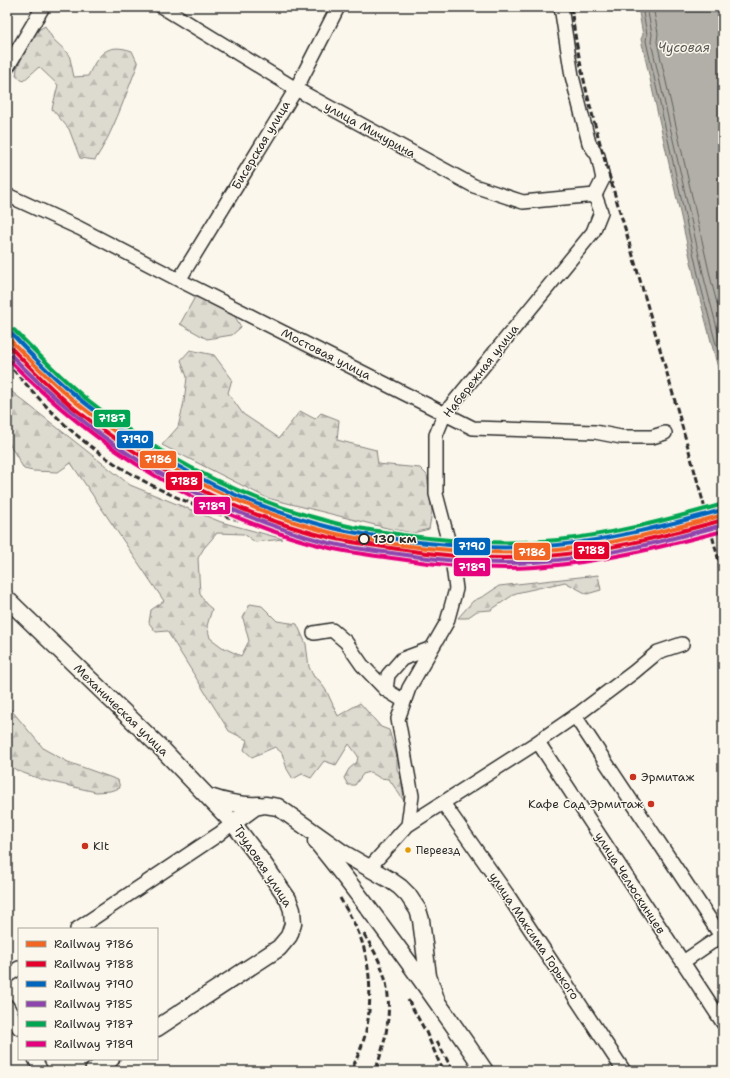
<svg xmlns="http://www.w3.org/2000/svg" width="730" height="1078" font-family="'Shantell Sans',sans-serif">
  <defs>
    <pattern id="forest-firs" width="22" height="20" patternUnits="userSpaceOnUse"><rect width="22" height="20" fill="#dddad0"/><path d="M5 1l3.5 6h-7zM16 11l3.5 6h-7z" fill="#bebbb3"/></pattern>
  </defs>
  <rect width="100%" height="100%" fill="#fbf7ec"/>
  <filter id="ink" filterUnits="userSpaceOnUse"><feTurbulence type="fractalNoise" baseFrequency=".025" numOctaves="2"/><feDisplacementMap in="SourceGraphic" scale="8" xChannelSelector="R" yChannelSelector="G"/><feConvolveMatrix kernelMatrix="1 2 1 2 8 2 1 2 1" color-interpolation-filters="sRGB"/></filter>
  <g filter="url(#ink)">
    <path fill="url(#forest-firs)" stroke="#84827e" d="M45,26L53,39L69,54L74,77L88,76C98,55 106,42 132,51L138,64C125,96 114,131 95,160L80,158L69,129L52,109L58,85L39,67L23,81L16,76L17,68L35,32Z
      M195,297L210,301L233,313L241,327L232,335L207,339L180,324Z
      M190,350L214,355L232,379L228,393L243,414L279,438L300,411L315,419L321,413L339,420L337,440L376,450L378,464L420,468L427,475L432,512L429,529L413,533L391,529L267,498L162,445L178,427L184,402L187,377L181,360Z
      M7,388L130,485L221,522L283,539L255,542L244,534L217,533L204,548L198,558L200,594L206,604L212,609L207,626L210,638L222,647L241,656L249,641L243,618L250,604L262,606L277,621L297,624L306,644L309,667L314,677L319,680L327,692L338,716L360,703L381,727L389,730L397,757V769L402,781L404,801L389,779L380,778L370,772L363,774L355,785H348L344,778L349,769L357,762L358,756L349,744L336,765L324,761L311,778L302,774L293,779L287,769L282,753L275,747L252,757L244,750L247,740L229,731L167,631L156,632L149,623L151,610L164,601L71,463L58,472L33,471L24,469L7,440Z
      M598,575L601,590L587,594L565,582L516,593L491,610L477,611L467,618H458L473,601L484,596L499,586Z
      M7,705L44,749L68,762L118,780L120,788L110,791L96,792L43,780L18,771L7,764V747L10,742L7,738Z"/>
    <path fill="#b1afa7" stroke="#7b7a75" d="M638,7H723V387L696,284L641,39L643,35Z"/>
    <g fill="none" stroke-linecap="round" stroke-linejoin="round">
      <path stroke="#61605d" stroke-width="1" d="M642,7L647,34L646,41L700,283L723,371
        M647,7L652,34L651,42L705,282L723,351
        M653,7L658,33L657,42L711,280L723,327"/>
      <defs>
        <path id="minor" d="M162,7L296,89L474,186L523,202L595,195
          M7,68L43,7
          M7,195L79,228L179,280L473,428L595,432L621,437H652L665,433
          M179,280L296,89L338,7
          M314,633L332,630L346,642L362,665L386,690
          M404,701L386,690L388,675L402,659L432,648
          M575,716L723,939
          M538,742L723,1023
          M443,803L507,894L624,1071
          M408,825L412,796L398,719L409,688L447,622L456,589L451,551L436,494V435L445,413L593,232L601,212L595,195L603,179L598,156L589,143L572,76L561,7
          M369,868L408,825L533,745L581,712L634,672L658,652L682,644
          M77,929L219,834L233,823
          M683,962L721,936
          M7,976L19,968
          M7,1006L19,1028
          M35,1059L41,1071"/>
        <path id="major" d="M7,599L163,750L233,823L261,860L288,899L292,910L293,924L289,936L279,948L157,1028
          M210,797C227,803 241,806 259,805
          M233,823L255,807L265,805L278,807L343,853L390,880L400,887L408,895L418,910L421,920L428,976L436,999
          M316,841C376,915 431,992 485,1071
          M93,1071L111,1059"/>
      </defs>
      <use href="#minor" stroke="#2b2b2b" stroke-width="16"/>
      <use href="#major" stroke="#2b2b2b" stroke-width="19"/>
      <use href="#minor" stroke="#fbf7ec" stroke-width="13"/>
      <use href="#major" stroke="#fbf7ec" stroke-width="16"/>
      <path stroke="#2b2b2b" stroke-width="3" stroke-dasharray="6 3" stroke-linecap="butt" d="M571,7C581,87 606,164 629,242C661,353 694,464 723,577
        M7,363C30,388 52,415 79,437C151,497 244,529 336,541C367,545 399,547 430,549
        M340,898C348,912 357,927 362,942C371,969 372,1003 366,1031C363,1045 357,1058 351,1071
        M364,934C371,946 379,958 383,972C394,1004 387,1040 375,1071
        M408,1000L426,1032L443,1071
        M437,1041L453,1071"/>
      <defs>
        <path id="rail-1" d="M7,337C30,360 53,384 78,404C153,464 239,509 332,533C355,539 378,541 402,545C454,552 506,555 558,550C614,544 669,530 723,515"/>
        <path id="rail-2" d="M7,344C29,366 51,389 75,409C151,469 238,516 332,538C354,543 376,546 398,549C443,556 489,560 535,557C599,553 661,537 723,520"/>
        <path id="rail-3" d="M11,333C33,357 56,380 81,400C155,460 241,505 333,528C356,534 379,536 402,540C454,547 506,550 558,545C614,539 668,525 722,510"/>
        <path id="rail-4" d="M7,351C27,372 48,392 70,410C144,473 235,518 329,543C352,548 375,551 399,554C444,561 489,565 535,562C599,558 661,542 723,525"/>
        <path id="rail-5" d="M14,330C37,353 59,376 84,397C158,456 243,500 335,523C357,529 380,531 403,535C455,542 506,545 558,540C613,534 667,520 720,505"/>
        <path id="rail-6" d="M7,358C96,449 206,518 330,548C352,553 376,556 399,559C444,566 490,570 535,567C599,563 661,547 723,531"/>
      </defs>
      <use href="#rail-1" stroke="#fbf7ec" stroke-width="7"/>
      <use href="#rail-2" stroke="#fbf7ec" stroke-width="7"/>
      <use href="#rail-3" stroke="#fbf7ec" stroke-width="7"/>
      <use href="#rail-4" stroke="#fbf7ec" stroke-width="7"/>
      <use href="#rail-5" stroke="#fbf7ec" stroke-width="7"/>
      <use href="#rail-6" stroke="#fbf7ec" stroke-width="7"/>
      <use href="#rail-1" stroke="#f26522" stroke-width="4"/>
      <use href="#rail-2" stroke="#e4002b" stroke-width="4"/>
      <use href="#rail-3" stroke="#0065bd" stroke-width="4"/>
      <use href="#rail-4" stroke="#8e44ad" stroke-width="4"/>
      <use href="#rail-5" stroke="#00a651" stroke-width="4"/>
      <use href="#rail-6" stroke="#e5007d" stroke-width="4"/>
    </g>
  </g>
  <circle fill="#fbf7ec" stroke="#2b2b2b" stroke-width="2" cx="364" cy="539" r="5"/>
  <g fill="#c8321e" stroke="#fbf7ec" stroke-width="1.5">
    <circle cx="633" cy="777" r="4"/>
    <circle cx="651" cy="804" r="4"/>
    <circle cx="85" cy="846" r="4"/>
  </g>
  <circle fill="#e39a04" stroke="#fbf7ec" stroke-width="1.5" cx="408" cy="850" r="3.5"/>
  <g text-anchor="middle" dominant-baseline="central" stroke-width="3" stroke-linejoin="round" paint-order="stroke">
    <g font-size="11" fill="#2b2b2b" stroke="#fbf7ec" text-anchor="start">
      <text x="416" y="850">Переезд</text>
    </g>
    <g font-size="12" fill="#2b2b2b" stroke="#fbf7ec">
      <text transform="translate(370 130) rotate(29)">улица Мичурина</text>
      <text transform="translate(261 145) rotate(-59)">Бисерская улица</text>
      <text transform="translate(326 354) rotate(27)">Мостовая улица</text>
      <text transform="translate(481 371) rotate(-52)">Набережная улица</text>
      <text transform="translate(121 710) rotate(44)">Механическая улица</text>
      <text transform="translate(263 866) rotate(57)">Трудовая улица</text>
      <text transform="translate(630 883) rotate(57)">улица Челюскинцев</text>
      <text transform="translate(534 936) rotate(56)">улица Максима Горького</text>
    </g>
    <g font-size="12" font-weight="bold" fill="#2b2b2b" stroke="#fbf7ec" text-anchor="start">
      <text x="373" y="539">130 км</text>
    </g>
    <g font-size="12" fill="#2b2b2b" stroke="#fbf7ec" text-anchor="start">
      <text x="641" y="777">Эрмитаж</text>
      <text x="643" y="804" text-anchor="end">Кафе Сад Эрмитаж</text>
      <text x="93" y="846">Kit</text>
    </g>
    <g font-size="13" font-style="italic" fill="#5a5956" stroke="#fbf7ec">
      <text x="684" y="47">Чусовая</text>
    </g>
  </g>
  <g stroke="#fbf7ec" stroke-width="1.5">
    <rect x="93" y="409" width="38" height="19" rx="4" fill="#00a651"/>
    <rect x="116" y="430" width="38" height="19" rx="4" fill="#0065bd"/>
    <rect x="139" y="450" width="38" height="19" rx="4" fill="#f26522"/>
    <rect x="165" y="471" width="38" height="20" rx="4" fill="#e4002b"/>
    <rect x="193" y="496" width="38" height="19" rx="4" fill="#e5007d"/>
    <rect x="453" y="537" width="38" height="19" rx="4" fill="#0065bd"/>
    <rect x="573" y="541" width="37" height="19" rx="4" fill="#e4002b"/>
    <rect x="513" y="542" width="38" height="19" rx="4" fill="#f26522"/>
    <rect x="453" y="557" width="38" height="20" rx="4" fill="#e5007d"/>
  </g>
  <g font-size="11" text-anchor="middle" font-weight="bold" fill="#fff">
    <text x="112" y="422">7187</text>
    <text x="135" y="443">7190</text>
    <text x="158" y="463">7186</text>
    <text x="184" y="485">7188</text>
    <text x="212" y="510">7189</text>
    <text x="472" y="550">7190</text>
    <text x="591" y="554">7188</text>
    <text x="532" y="556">7186</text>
    <text x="472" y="571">7189</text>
  </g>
  <rect width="730" height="1078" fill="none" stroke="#fbf7ec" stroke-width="24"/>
  <rect x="12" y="12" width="706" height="1054" fill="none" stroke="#2b2b2b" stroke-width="1.5" filter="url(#ink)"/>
  <rect x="18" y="928" width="140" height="132" fill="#fbf7ec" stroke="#a8a59f"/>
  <rect x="26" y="941" width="20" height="6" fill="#f26522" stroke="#a8a59f"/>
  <text x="54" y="948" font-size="12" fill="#2b2b2b">Railway 7186</text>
  <rect x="26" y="961" width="20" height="6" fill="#e4002b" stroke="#a8a59f"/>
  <text x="54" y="968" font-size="12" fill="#2b2b2b">Railway 7188</text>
  <rect x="26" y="981" width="20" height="6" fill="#0065bd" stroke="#a8a59f"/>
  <text x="54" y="988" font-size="12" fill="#2b2b2b">Railway 7190</text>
  <rect x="26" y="1001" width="20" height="6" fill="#8e44ad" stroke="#a8a59f"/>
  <text x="54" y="1008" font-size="12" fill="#2b2b2b">Railway 7185</text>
  <rect x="26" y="1021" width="20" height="6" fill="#00a651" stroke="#a8a59f"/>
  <text x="54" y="1028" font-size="12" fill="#2b2b2b">Railway 7187</text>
  <rect x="26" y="1041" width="20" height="6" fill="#e5007d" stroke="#a8a59f"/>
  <text x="54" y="1048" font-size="12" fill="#2b2b2b">Railway 7189</text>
</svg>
